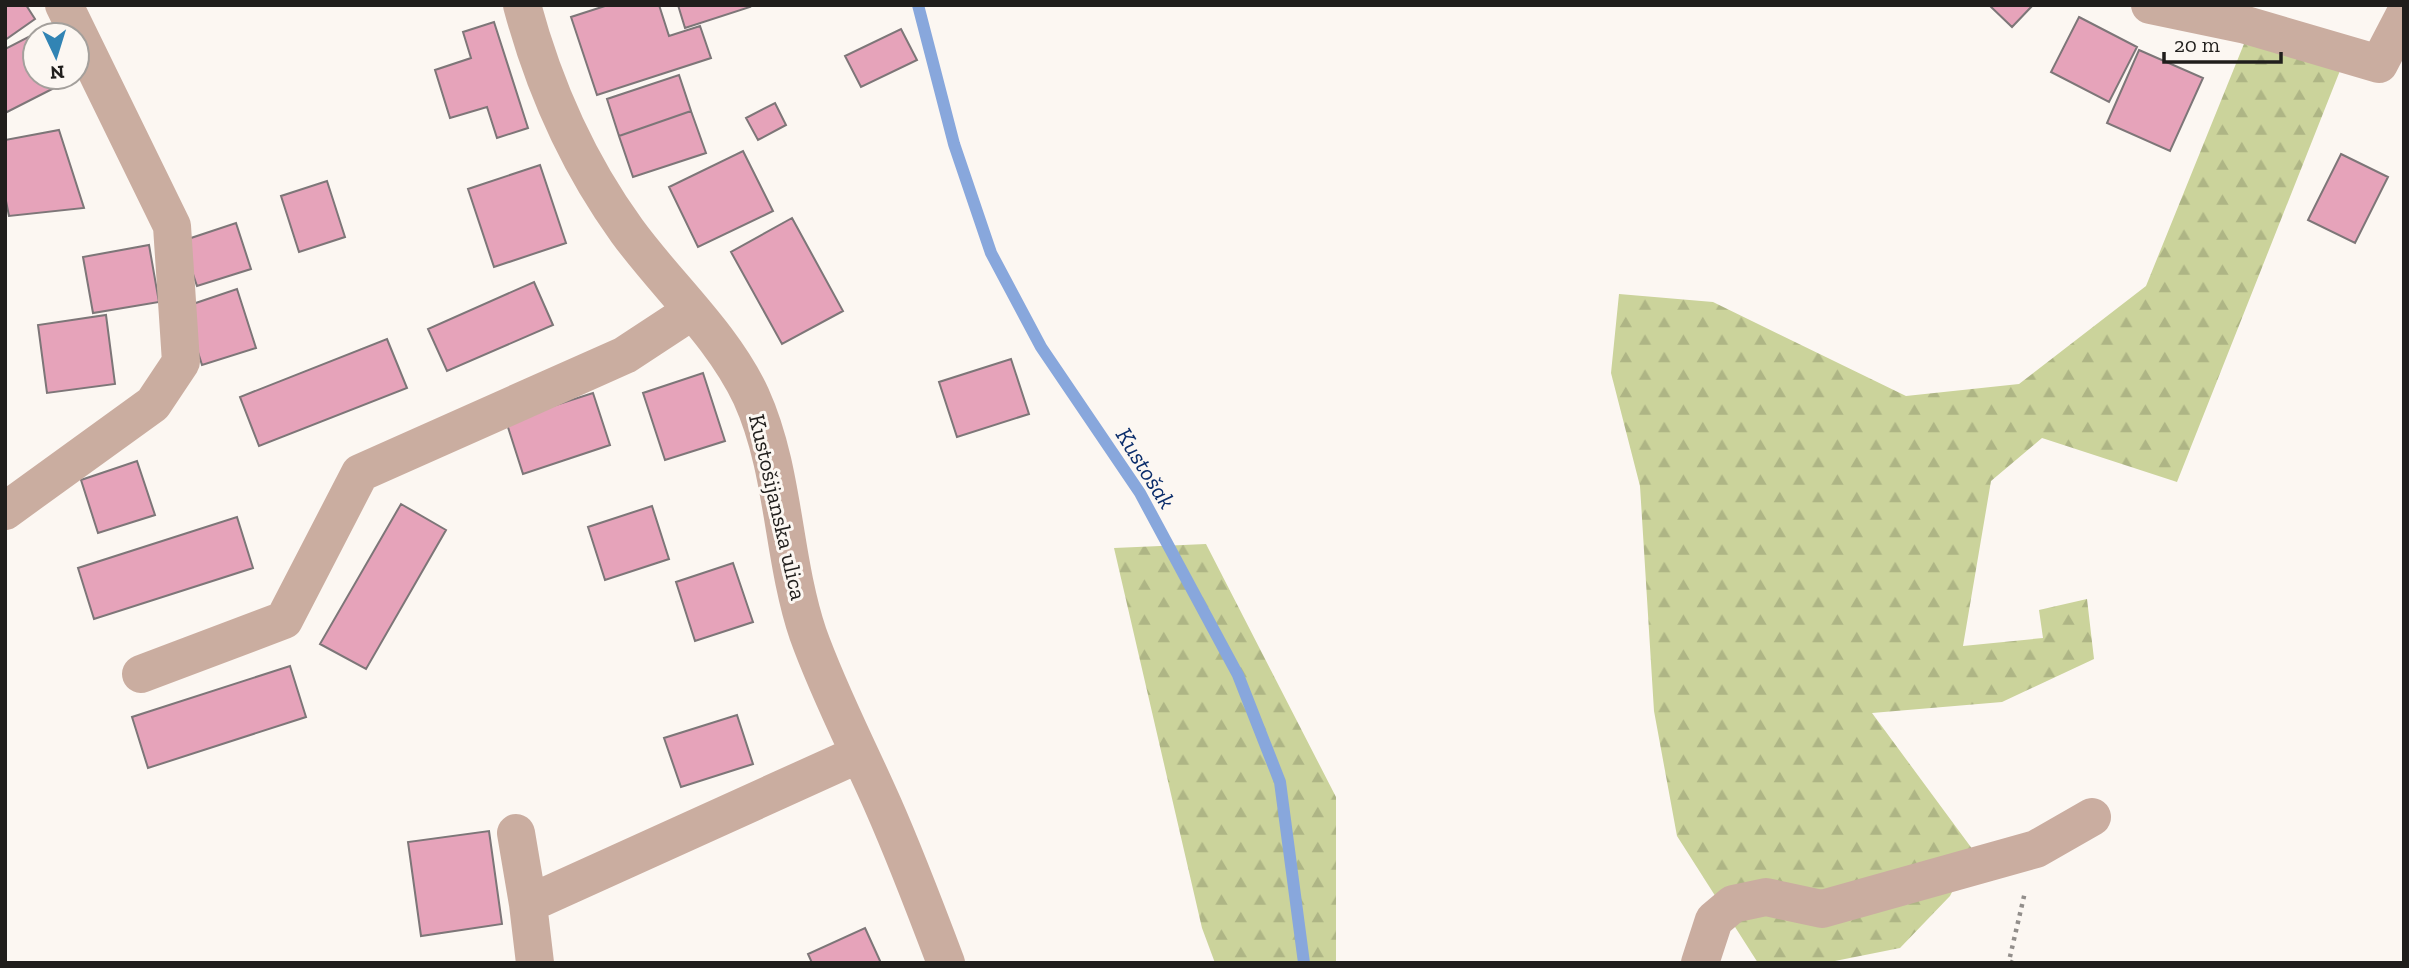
<svg xmlns="http://www.w3.org/2000/svg" width="2409" height="968" font-family="'Zilla Slab',serif">
  <defs>
    <pattern id="forest-firs" width="22" height="20" patternUnits="userSpaceOnUse" patternTransform="scale(1.75)"><rect width="22" height="20" fill="#cbd39b"/><path d="M5 1l3.5 6h-7zM16 11l3.5 6h-7z" fill="#aeb585"/></pattern>
  </defs>
  <rect width="100%" height="100%" fill="#fcf7f2"/>
  <path fill="url(#forest-firs)" d="M2250,29L2345,58L2177,482L2042,438L1991,481L1963,646L2043,638L2039,610L2087,599L2094,659L2002,702L1872,713L1973,850L1950,896L1900,948L1825,963H1758L1677,836L1654,711L1640,486L1611,373L1619,294L1713,302L1906,396L2019,384L2146,286Z
    M1206,544L1336,797V963H1215L1202,928L1114,548Z"/>
  <g fill="none" stroke-linecap="round" stroke-linejoin="round">
    <path stroke="#88a7dc" stroke-width="12" d="M918,5L954,144L991,253L1041,347L1140,493L1238,675L1280,782L1304,963"/>
  </g>
  <path fill="#e6a3ba" stroke="#7d7678" stroke-width="2" d="M5,5H26L35,19L5,40Z
    M608,5H659L669,36L700,26L711,58L597,95L571,17Z
    M678,5H749L750,7L685,28Z
    M1989,5H2033L2012,27Z
    M2079,17L2137,47L2109,102L2051,72Z
    M494,22L528,128L497,138L487,107L450,118L435,70L471,58L463,32Z
    M901,29L917,60L861,87L845,56Z
    M38,32L40,35H35V77H61L64,83L5,113V49Z
    M2139,50L2203,78L2170,151L2107,123Z
    M679,75L691,111L619,136L607,99Z
    M775,103L786,125L758,140L746,118Z
    M691,111L706,153L633,177L619,136Z
    M59,130L84,208L9,216L5,196V140Z
    M743,151L773,211L698,247L669,187Z
    M2341,154L2388,177L2355,243L2308,220Z
    M540,165L566,243L494,267L468,189Z
    M327,181L345,237L299,252L281,196Z
    M792,218L843,311L782,344L731,252Z
    M236,223L251,269L197,286L182,241Z
    M149,245L159,302L93,313L83,257Z
    M534,282L553,325L447,371L428,329Z
    M237,289L256,348L202,365L184,307Z
    M106,315L115,384L47,393L38,325Z
    M387,339L407,388L259,446L240,397Z
    M1011,359L1029,414L957,437L939,382Z
    M703,373L725,441L665,460L643,393Z
    M593,393L610,445L523,474L506,421Z
    M137,461L155,515L98,533L81,480Z
    M401,504L446,530L366,669L320,644Z
    M652,506L669,559L605,580L588,527Z
    M237,517L253,568L94,619L78,568Z
    M733,563L753,622L695,641L676,582Z
    M290,666L306,717L148,768L132,717Z
    M737,715L753,764L681,787L664,738Z
    M489,831L502,924L421,936L408,842Z
    M865,928L881,963H812L808,954Z"/>
  <g fill="none" stroke-linecap="round" stroke-linejoin="round">
    <path stroke="#928e8b" stroke-width="4.5" stroke-dasharray="3.5 5" stroke-linecap="butt" d="M2013,963L2009,961L2025,892"/>
    <path stroke="#caada0" stroke-width="38" d="M522,5C544,87 577,162 627,231C667,286 722,334 751,396C785,471 782,557 808,634C829,693 858,748 883,805C906,857 926,910 946,963
      M2150,5L2246,25L2379,64L2404,16
      M5,511L153,404L181,362L172,226L64,5
      M141,674L284,620L360,473L625,355L692,311
      M516,833L528,904
      M535,963L528,904L859,754
      M1700,963L1714,920L1733,904L1766,897L1822,909L2036,849L2092,817"/>
  </g>
  <g text-anchor="middle" dominant-baseline="central" stroke-width="6" stroke-linejoin="round" paint-order="stroke">
    <g font-size="23" fill="#201e1c" stroke="#fcf7f2">
      <text transform="translate(778 507) rotate(77)">Kustošijanska ulica</text>
    </g>
    <g font-size="24" font-style="italic" fill="#0b2d6b" stroke="#fcf7f2">
      <text transform="translate(1146 468) rotate(58)">Kustošak</text>
    </g>
  </g>
  <rect width="2409" height="968" fill="none" stroke="#201e1c" stroke-width="14"/>
  <g transform="translate(56 56) rotate(176)"><circle r="33" fill="#fcf7f2" stroke="#a4a09c" stroke-width="2"/>
  <path d="M0-5L12 26L0 18L-12 26Z" fill="#3184b4"/>
  <text y="-10" font-size="19" font-weight="bold" text-anchor="middle" fill="#201e1c">N</text>
  </g>
  <path d="M2164 52v10h117v-10" fill="none" stroke="#201e1c" stroke-width="3.5"/>
  <text x="2174" y="52" font-size="21" fill="#201e1c" stroke="#fcf7f2" stroke-width="5" paint-order="stroke">20 m</text>
</svg>
